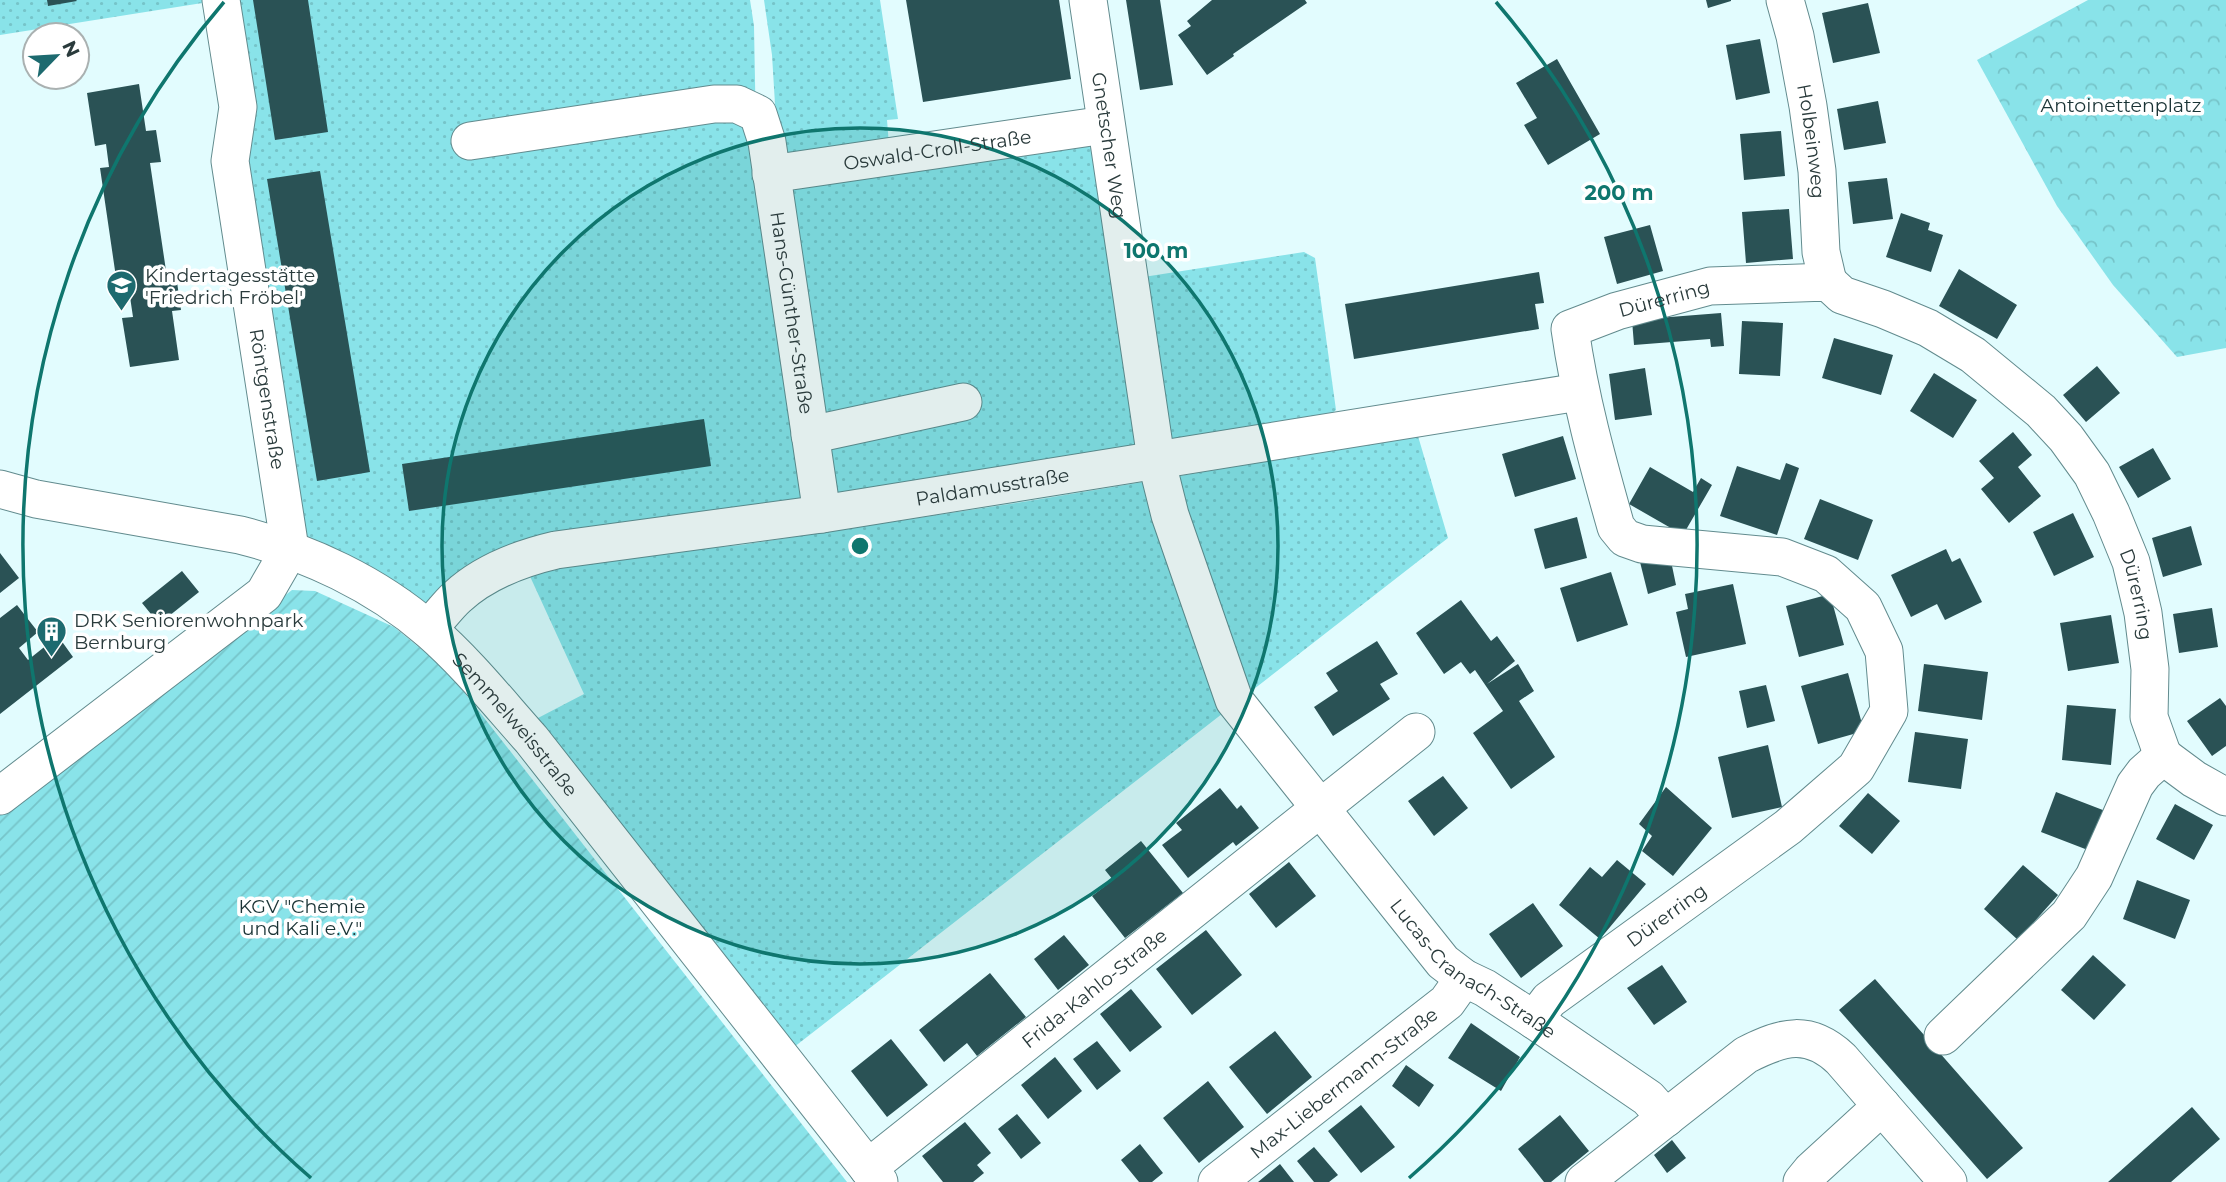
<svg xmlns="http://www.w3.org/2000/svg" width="2226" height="1182" font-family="Montserrat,sans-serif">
  <defs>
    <pattern id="grass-dots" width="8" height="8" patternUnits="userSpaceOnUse" patternTransform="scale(1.75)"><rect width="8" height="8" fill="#89e3e9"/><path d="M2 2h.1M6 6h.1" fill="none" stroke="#76c4c9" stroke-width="1.8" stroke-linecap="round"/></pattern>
    <pattern id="park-crowns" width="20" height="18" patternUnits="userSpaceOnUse" patternTransform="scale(1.75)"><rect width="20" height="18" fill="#89e3e9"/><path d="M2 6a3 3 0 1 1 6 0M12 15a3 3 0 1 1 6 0" fill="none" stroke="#76c4c9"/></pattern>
    <pattern id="garden-furrows" width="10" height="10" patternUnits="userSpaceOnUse" patternTransform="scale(1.75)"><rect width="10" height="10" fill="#89e3e9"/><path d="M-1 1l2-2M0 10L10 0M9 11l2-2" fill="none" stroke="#76c4c9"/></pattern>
  </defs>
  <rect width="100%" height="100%" fill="#e2fcfe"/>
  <path fill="url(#grass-dots)" d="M0,0H215V1L0,35Z
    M227,0H750L754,26L756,135L807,497L563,531L422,607L309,540L295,510Z
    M764,0H880L898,119L887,120L889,145L796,164L778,153L772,55Z
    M1082,142L1097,152L1144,443L832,502L787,193L793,185Z
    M1304,252L1315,258L1336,410L1326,419L1170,443L1137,278Z
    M1418,436L1448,538L789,1051L538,718L584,694L528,572L563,562L741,545L1029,501Z"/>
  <path fill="url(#park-crowns)" d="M2088,0H2226V348L2177,357L2113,285L2057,206L1977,60Z"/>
  <path fill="url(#garden-furrows)" d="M292,590L315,591L394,627L446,669L847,1182H0V814Z"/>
  <path fill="#2a5255" d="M47,0H76L77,1L48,6Z
    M253,0H308L328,132L275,140Z
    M906,0H1059L1071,79L923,102Z
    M1126,0H1160L1173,85L1140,90Z
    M1212,0H1305L1307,3L1233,54L1234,56L1207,75L1178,35L1191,26L1187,21Z
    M1706,0H1731V1L1708,8Z
    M1868,3L1880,53L1833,63L1822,13Z
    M1760,39L1770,93L1736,100L1726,45Z
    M1557,59L1600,134L1548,165L1524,125L1537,118L1516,83Z
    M139,84L146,131L156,130L161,162L150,163L168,284L177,282L181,310L172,311L179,360L130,367L122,318L133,317L129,290L118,291L100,168L109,167L106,144L95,146L87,93Z
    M1878,101L1886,143L1844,150L1837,109Z
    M1781,131L1785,176L1744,180L1740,134Z
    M320,171L370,472L317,481L267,179Z
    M1887,178L1893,219L1853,224L1848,182Z
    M1789,209L1793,259L1746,263L1742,212Z
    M1901,213L1930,223L1928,230L1943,235L1931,272L1886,257Z
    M1650,225L1663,271L1617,284L1604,237Z
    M1959,269L2017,305L1997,339L1939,306Z
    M1539,272L1544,303L1535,304L1539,329L1354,359L1345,304Z
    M1721,313L1724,346L1711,347L1710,339L1634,345L1632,320Z
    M1742,321L1783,323L1780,376L1739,374Z
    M1834,338L1893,355L1881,395L1822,378Z
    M2097,366L2120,393L2086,422L2063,395Z
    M1645,368L1652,415L1615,420L1609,374Z
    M1934,373L1977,400L1953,438L1910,411Z
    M704,419L711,466L409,511L402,464Z
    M2013,432L2032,455L2018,467L2041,496L2009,523L1981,489L1994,478L1979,461Z
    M1563,436L1576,479L1515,497L1502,454Z
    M2153,448L2171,479L2138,498L2119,467Z
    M1786,463L1799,468L1777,535L1720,516L1737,466L1780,480Z
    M1650,467L1693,492L1701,478L1712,485L1683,535L1629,504Z
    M1820,499L1873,520L1858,560L1804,539Z
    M2073,513L2094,557L2054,576L2033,532Z
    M1577,517L1587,558L1545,569L1534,529Z
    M2191,526L2202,565L2163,577L2152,538Z
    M1946,549L1952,562L1960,558L1982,602L1945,620L1937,604L1911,617L1891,575Z
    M0,553L19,578L0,593Z
    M1639,558L1671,561L1676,585L1648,594Z
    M182,571L199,592L159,624L142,603Z
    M1611,572L1628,625L1577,642L1560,588Z
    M1733,584L1746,644L1686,657L1676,612L1688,609L1685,594Z
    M1830,594L1844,645L1799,657L1786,606Z
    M1461,600L1491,641L1497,636L1515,661L1487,684L1518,664L1534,691L1519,701L1555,757L1511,789L1473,733L1503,711L1475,670L1470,674L1461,662L1444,674L1416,633Z
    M17,605L38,632L19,648L28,660L58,636L73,657L0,714V618Z
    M2212,608L2218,647L2179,653L2173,614Z
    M2111,615L2119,663L2068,671L2060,623Z
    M1377,641L1398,674L1380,684L1390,699L1333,736L1314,707L1338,691L1326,673Z
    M1924,664L1988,672L1982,720L1918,711Z
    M1848,673L1864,731L1818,744L1801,686Z
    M1766,685L1775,721L1747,728L1739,691Z
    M2220,698L2226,706V746L2212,756L2187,721Z
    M2067,705L2116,709L2111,765L2062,760Z
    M1915,732L1968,739L1961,789L1908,782Z
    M1768,745L1782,807L1732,818L1718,757Z
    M1443,776L1468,808L1434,836L1408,801Z
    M1666,787L1712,828L1673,876L1642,851L1652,836L1639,824Z
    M1220,788L1237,809L1241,805L1259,828L1236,846L1233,842L1188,878L1162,845L1182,830L1176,823Z
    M2056,792L2108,812L2093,852L2041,832Z
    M1868,793L1900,821L1872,854L1839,826Z
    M2175,804L2213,825L2194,860L2156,839Z
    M1141,841L1183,893L1125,938L1092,896L1113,880L1105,870Z
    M1617,860L1646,884L1600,939L1559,905L1590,867L1602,877Z
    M1289,862L1316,896L1276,928L1249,894Z
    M2023,865L2058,895L2018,940L1984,909Z
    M2137,880L2190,900L2175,939L2123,919Z
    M1533,903L1563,946L1521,978L1489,934Z
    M1206,930L1242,975L1192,1015L1156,969Z
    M1064,935L1089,965L1058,990L1034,959Z
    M2093,955L2126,985L2094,1020L2061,990Z
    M1662,965L1687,1002L1654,1025L1627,988Z
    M990,973L1026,1017L977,1056L967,1043L944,1062L919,1030Z
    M1875,979L2023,1148L1987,1179L1839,1010Z
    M1131,989L1162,1027L1130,1052L1100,1014Z
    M1471,1023L1520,1057L1501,1091L1448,1058Z
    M1275,1031L1312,1077L1267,1114L1229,1067Z
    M891,1039L928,1085L887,1117L851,1071Z
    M1097,1041L1121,1071L1097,1090L1073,1059Z
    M1055,1057L1082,1091L1048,1119L1021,1085Z
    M1406,1065L1434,1085L1419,1107L1392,1086Z
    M1208,1081L1244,1127L1199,1163L1163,1118Z
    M1361,1105L1395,1147L1361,1173L1328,1131Z
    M2192,1107L2220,1139L2171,1182H2108Z
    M1017,1114L1041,1143L1021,1159L998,1129Z
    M1560,1115L1589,1151L1551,1182H1544L1518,1149Z
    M965,1122L991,1153L977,1165L984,1173L973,1182H943L922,1156Z
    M1672,1140L1686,1158L1667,1173L1654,1155Z
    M1140,1144L1163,1173L1152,1182H1139L1121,1160Z
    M1314,1147L1338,1175L1329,1182H1314L1297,1161Z
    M1280,1164L1294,1182H1258Z"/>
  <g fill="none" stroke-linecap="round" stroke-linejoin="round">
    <defs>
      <g id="minor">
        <path id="s1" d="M1088,0L1156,459L1170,515L1234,700L1443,962L1464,978L1485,988L1534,1020L1648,1098L1666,1118"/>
        <path id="s2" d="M1785,0L1795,36L1808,106L1817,171L1821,252L1828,282"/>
        <path id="s3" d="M470,141L714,104H737L758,114L767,142L822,514"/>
        <path id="s4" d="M771,174L1105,125"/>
        <path d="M810,435L963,402"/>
        <path id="s5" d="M0,489L36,499L240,535C308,552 376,584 429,630C467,663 498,702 531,739L879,1182"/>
        <path id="s6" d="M428,629C438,619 447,606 457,597C484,572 522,558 556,550L822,514L1579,392"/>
        <path d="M2163,756L2194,779L2226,797"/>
        <path d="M0,796L264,594L290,549L230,161L238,107L221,0"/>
        <path id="s7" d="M1534,1020L1549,1000L1788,827L1856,768L1889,711L1884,651L1863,607L1826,574L1782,557L1642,544L1625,538L1616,527C1597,460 1580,399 1570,329L1617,311L1710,286L1828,282L1842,295L1883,309L1928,328L1973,355L2041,411L2066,438L2092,474L2111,513L2131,562L2143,613L2150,669L2149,717L2163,756"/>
        <path d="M1943,1036L2069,915L2094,877L2135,785L2144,773L2163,756"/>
        <path id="s8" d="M868,1168L1416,732"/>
        <path id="s9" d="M1217,1182L1447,1002L1464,978"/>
        <path d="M1584,1182L1746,1055C1783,1036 1809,1029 1841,1059L1948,1182"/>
        <path d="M1802,1182L1811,1171L1882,1106"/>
      </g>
    </defs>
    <use href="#minor" stroke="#628b8e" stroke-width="39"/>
    <use href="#minor" stroke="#fff" stroke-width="37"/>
  </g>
  <circle cx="860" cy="546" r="418" fill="#0f766e" fill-opacity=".12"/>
  <g fill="none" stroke="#0f766e" stroke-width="3.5">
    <circle cx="860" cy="546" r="418"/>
    <path d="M311 1178A837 837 0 0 1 224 2M1496 2A837 837 0 0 1 1409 1178"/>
  </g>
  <defs>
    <symbol id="school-pin" viewBox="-11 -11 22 30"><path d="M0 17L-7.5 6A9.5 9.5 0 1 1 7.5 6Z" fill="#1d6a6f" stroke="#fff"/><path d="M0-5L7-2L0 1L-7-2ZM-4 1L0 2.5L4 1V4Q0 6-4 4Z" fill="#fff"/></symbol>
    <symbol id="building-pin" viewBox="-11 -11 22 30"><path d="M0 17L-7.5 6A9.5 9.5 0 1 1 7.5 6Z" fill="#1d6a6f" stroke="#fff"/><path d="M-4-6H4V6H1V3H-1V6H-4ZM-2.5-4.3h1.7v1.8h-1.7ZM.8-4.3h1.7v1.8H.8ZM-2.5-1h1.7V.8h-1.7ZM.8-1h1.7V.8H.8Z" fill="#fff"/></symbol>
  </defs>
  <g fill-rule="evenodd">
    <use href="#school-pin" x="104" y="268" width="35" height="47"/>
    <use href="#building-pin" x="34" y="614" width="35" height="47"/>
  </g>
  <g text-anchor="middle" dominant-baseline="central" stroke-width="7" stroke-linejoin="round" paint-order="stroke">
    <g font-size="19" fill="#1a3335" stroke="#fff">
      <text x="2121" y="105">Antoinettenplatz</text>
      <text x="302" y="906">KGV "Chemie<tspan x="302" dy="22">und Kali e.V."</tspan></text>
    </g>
    <g font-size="19" fill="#2a3b3c" stroke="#fff">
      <text stroke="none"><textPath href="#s2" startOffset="144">Holbeinweg</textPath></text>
      <text stroke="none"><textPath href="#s1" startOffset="147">Gnetscher Weg</textPath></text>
      <text stroke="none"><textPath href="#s4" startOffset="168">Oswald-Croll-Straße</textPath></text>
      <text stroke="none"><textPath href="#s7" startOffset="1157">Dürerring</textPath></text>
      <text stroke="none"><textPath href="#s3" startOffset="495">Hans-Günther-Straße</textPath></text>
      <text transform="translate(267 399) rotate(81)">Röntgenstraße</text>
      <text stroke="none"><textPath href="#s6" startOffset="595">Paldamusstraße</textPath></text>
      <text stroke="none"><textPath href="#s7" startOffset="1785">Dürerring</textPath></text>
      <text stroke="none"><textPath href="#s5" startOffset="586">Semmelweisstraße</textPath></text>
      <text stroke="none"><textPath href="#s7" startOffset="170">Dürerring</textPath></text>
      <text stroke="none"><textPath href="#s1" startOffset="1080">Lucas-Cranach-Straße</textPath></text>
      <text stroke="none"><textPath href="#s8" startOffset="289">Frida-Kahlo-Straße</textPath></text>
      <text stroke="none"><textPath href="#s9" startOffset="161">Max-Liebermann-Straße</textPath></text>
    </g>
    <g font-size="19" fill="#2a3b3c" stroke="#fff" text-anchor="start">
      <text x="145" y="275">Kindertagesstätte<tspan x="145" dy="22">'Friedrich Fröbel'</tspan></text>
      <text x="74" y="620">DRK Seniorenwohnpark<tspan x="74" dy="22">Bernburg</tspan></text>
    </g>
  </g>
  <circle cx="860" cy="546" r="10" fill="#0f766e" stroke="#fff" stroke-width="3.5"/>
  <g font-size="21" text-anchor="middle" font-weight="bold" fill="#0f766e" stroke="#fff" stroke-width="7" stroke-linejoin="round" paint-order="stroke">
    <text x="1619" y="200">200 m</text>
    <text x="1156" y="258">100 m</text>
  </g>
  <g transform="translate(56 56) rotate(65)"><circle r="33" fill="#ffffff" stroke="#aab1b1" stroke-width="2"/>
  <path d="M0-5L12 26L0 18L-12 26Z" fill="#1d6a6f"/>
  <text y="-10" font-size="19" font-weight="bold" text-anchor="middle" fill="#2a3b3c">N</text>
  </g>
</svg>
